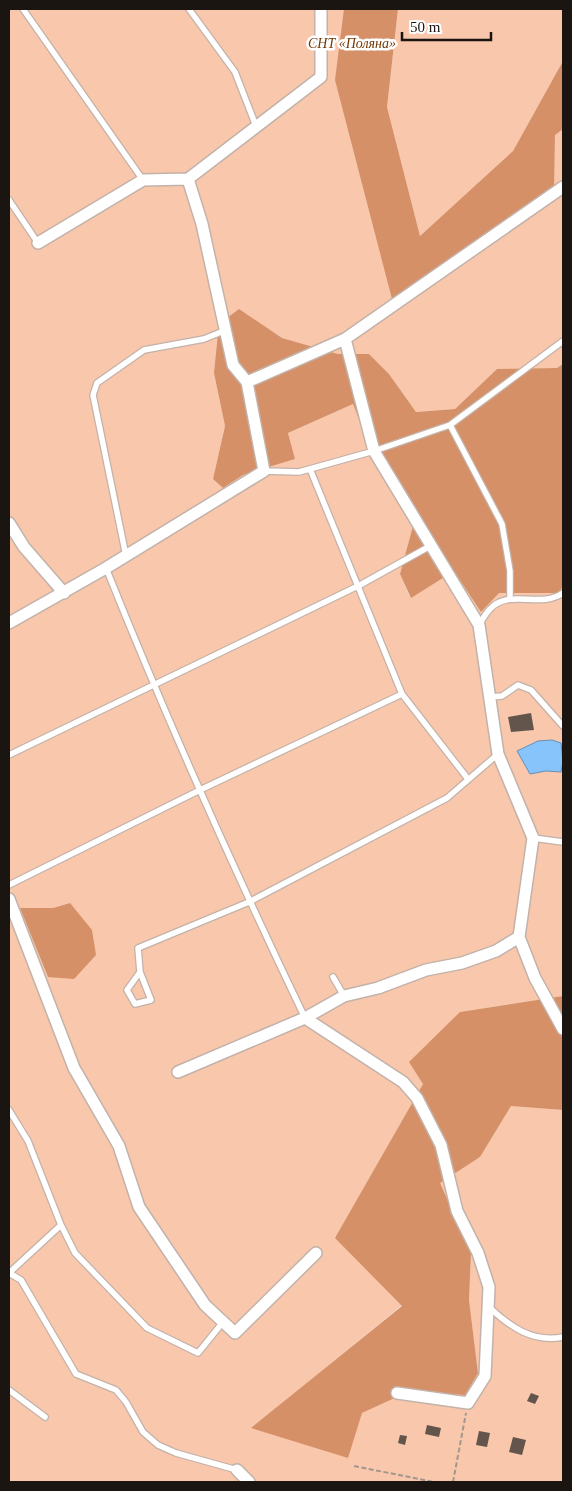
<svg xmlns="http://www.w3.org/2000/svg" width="572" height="1491" font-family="'Times New Roman',serif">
  <rect width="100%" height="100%" fill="#f5e4da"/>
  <path fill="#f8c7ac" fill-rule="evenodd" d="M9,9H391L381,95L392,298L553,189L555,134L563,129V364L557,368L497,369L455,409L416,412L389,374L369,354H338L282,338L238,309L214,373L225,426L213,479L224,487L243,475L295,459L288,433L353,404L378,468L413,527L400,574L410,597L454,571L499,593H556L563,587V996L460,1012L423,1084L336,1238L402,1305L252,1428L362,1413L410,1391L478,1373L469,1300L471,1253L439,1183L480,1157L511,1106L563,1110V1482H9ZM70,903L48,977L20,908H53Z
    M398,9H563V61L513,151L420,236L387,107Z"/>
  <path fill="#d59067" d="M344,9H398L387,107L420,236L513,151L563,61V129L555,135L554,188L392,299L335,80Z
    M239,309L282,338L338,354H369L389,374L416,412L455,409L497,369L557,368L563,364V587L557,593H499L481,612L454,571L411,598L400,574L413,526L378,468L353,404L288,433L295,459L243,475L223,488L213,479L225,426L214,373L219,324Z
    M70,903L92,930L96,955L74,979L48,977L20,908H53Z
    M563,996V1110L511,1106L480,1157L440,1183L471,1253L469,1300L478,1373L465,1395L410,1391L362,1413L348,1458L251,1428L402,1306L335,1238L423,1084L409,1062L460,1012Z"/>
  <path fill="#87c4fb" stroke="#6790b5" d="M552,740L561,743L563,762L561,772L546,771L530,774L517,751L538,741Z"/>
  <path fill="#63544c" d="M531,713L534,730L511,732L508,717Z
    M531,1393L539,1396L535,1404L527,1401Z
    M427,1425L441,1428L439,1437L425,1434Z
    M479,1431L490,1433L487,1447L476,1445Z
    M400,1435L407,1436L405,1445L398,1443Z
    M513,1437L526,1440L522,1455L509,1452Z"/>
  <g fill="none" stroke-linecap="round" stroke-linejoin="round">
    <defs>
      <path id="lane" d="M23,9L143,180
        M189,9L235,72L256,126
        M9,200L38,243
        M450,425L502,524L510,571V598
        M310,469L402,694L468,779
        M264,471L299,472L374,451L450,425L563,341
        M126,556L93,395L97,383L144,350L204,339L226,330
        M106,568C167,720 234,870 305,1018
        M479,625C482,620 486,613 490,609C509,588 540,609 563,593
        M490,697L502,696L518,685L531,690L563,726
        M9,755L360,585L432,545
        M533,838L563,842
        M9,885L200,790L402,694
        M140,972L127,990L135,1004L151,1000L140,972L138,948L249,902L447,798L498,754
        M333,977L344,996
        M9,1110L28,1141L61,1225L75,1253L147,1328L198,1353L223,1322
        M9,1273L21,1280L76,1374L116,1390L126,1402L143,1432L158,1445L176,1453L237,1470
        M9,1273L61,1225
        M489,1307C510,1327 533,1343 563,1337
        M9,1390L45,1417"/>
      <path id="street" d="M188,179L202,224L233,365L247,382
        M38,243L143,180L188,179L321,77V9
        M345,339L374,451L479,625L498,754L533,838L519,937L535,978L563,1029
        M9,523L24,547L64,593
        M9,623L106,568L264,471L247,382L345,339L563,187
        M9,899L74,1068L119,1146L139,1207L205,1305L235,1333L316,1253
        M305,1018L403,1082L417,1098L441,1145L457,1211L478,1253L489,1287L485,1376L468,1403L397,1393
        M178,1072L305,1018L344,996L378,988L426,970L462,963L496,951L519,937
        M237,1470L249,1482"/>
    </defs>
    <use href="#lane" stroke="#c3b2a9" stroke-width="8"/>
    <use href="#street" stroke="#c3b2a9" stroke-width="14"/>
    <path stroke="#a3968f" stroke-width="2" stroke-dasharray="5 2.5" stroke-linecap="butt" d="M354,1466L434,1482
      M453,1482L466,1413"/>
    <use href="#lane" stroke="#fff" stroke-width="5.5"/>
    <use href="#street" stroke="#fff" stroke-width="11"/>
  </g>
  <g text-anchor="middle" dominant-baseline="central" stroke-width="5" stroke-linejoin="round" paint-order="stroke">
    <g font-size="14" font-style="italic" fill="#753603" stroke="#fff">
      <text x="352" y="43">СНТ «Поляна»</text>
    </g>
  </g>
  <rect width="572" height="1491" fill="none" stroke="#1b1512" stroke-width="20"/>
  <path d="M402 32v8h89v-8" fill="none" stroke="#1b1512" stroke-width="2.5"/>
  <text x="410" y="32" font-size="15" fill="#1b1512" stroke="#ffffff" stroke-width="4" paint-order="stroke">50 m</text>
</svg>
